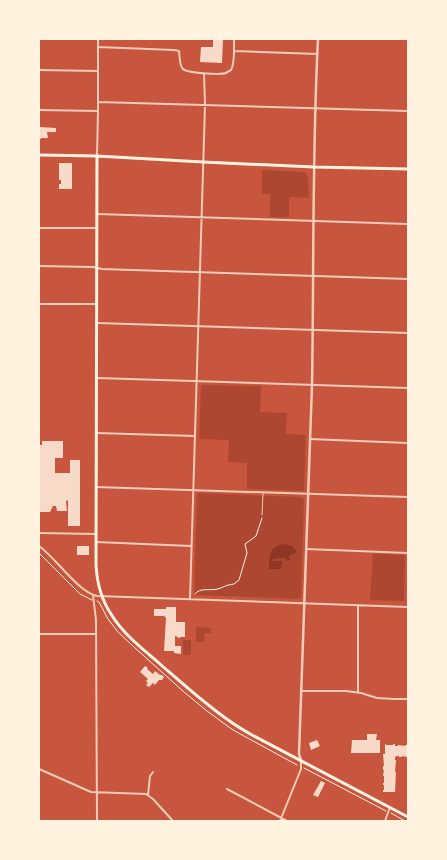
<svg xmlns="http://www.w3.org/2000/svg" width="447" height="860" font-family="'Open Sans',sans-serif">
  <rect width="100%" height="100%" fill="#c8553d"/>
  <path fill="#ae4732" d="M262,170L305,172L307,177H308L309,198L289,197V217H270V194H262Z
    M201,385L261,386L260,412L287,413L286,434L306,435L304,491L247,489V463L228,462L229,440L199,439Z
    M199,493L301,497L304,499L301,598L298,599L196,595L194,592L197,495Z
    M373,554L403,555L405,556L404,601L370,600Z
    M196,627L211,628V633H205L204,642H196Z
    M183,640H191V655H183Z"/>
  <path fill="#8f3625" d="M284,544L292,546L297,552L289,556L290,560L287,561L286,558L273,559V561H282L281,569H269C269,556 269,546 284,544Z"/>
  <path fill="#f7dbc8" d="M213,39H223L222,63L200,62L201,47H213Z
    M39,127L56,128V132H47L48,138H41V139H39Z
    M59,163H72V189H59V184H61V180H59Z
    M42,441H63V458H55V473H70V460H80V526H68V500L66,501L67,511H57L56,506H53L50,512H39V445H42Z
    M77,546H89V555H77Z
    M166,607H176V622H185V637H180V638H178V637L175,636V646H181V654L174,653V651H164L166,618L164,616H154V609H166Z
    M145,666L148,668L147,669L153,674L155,671L160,675H162L164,677L162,680H159L155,685L153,683L149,687L146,685L148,683L146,681L148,679L140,672Z
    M367,734H377L376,740H380V753H351L352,740H367Z
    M317,740L320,746L311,750L309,743Z
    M385,744H386V745H393V744H395V746H398V745L405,746V745H408L407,757L402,756V757H399V756H397L395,757V760H396L395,772H396L395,792H383V790H384V785H383V783H384V776H383L384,770H383V766H384L383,754H385Z
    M321,781L325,783L318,797L313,795Z"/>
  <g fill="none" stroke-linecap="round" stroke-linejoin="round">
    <path stroke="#fff3e0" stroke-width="1" d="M39,553L80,594L92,600
      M195,594C200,587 210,591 218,589C224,587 226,585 234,584L239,580L247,553L245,544L256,536L262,518
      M97,601L99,602L108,619L118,632L134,647L184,692L207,711L233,730L297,765
      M304,768L386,811
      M391,813L405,821"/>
    <path stroke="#f1ccb7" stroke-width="1" d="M262,515L263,493"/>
    <path stroke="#f1ccb7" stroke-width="2" d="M98,47L174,50L179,51C180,57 179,65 183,69C187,73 220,75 226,73C227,72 229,71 231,70C235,64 234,47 234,39
      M234,51L317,54
      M39,70L98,71
      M98,102L408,111
      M39,110L98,111
      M97,156L98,111V39
      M97,214L408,224
      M39,228H97
      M39,266L93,267L102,269L408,279
      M39,304H97
      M97,323L408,333
      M97,378L408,388
      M97,433L195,436
      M310,439L408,443
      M96,487L408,497
      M39,533L96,534
      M96,542L191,546
      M39,546C56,558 78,592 97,596L408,607
      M306,549L408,553
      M408,570V611
      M93,595L96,620L97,821
      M190,599L204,138L205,105L204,73
      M39,634H96
      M302,691H346L361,693L377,698L394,699H408
      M358,692V605
      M39,769L91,792L146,794L153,799L173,821
      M227,789L287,821
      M148,795L150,776L153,772
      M280,821L301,769V760
      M385,821L390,807"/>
    <path stroke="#f1ccb7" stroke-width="2.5" d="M301,760L299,754L312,385C314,270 312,154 318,39"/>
    <path stroke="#fff3e0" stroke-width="3" d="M39,155L97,156L203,162L314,167L408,169
      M97,156L96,565C97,583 101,599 111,614C123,634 143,649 160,664C183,684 206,705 231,722C238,727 245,731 252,735L408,817"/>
  </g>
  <rect width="447" height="860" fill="none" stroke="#fff3e0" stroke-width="80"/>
</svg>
